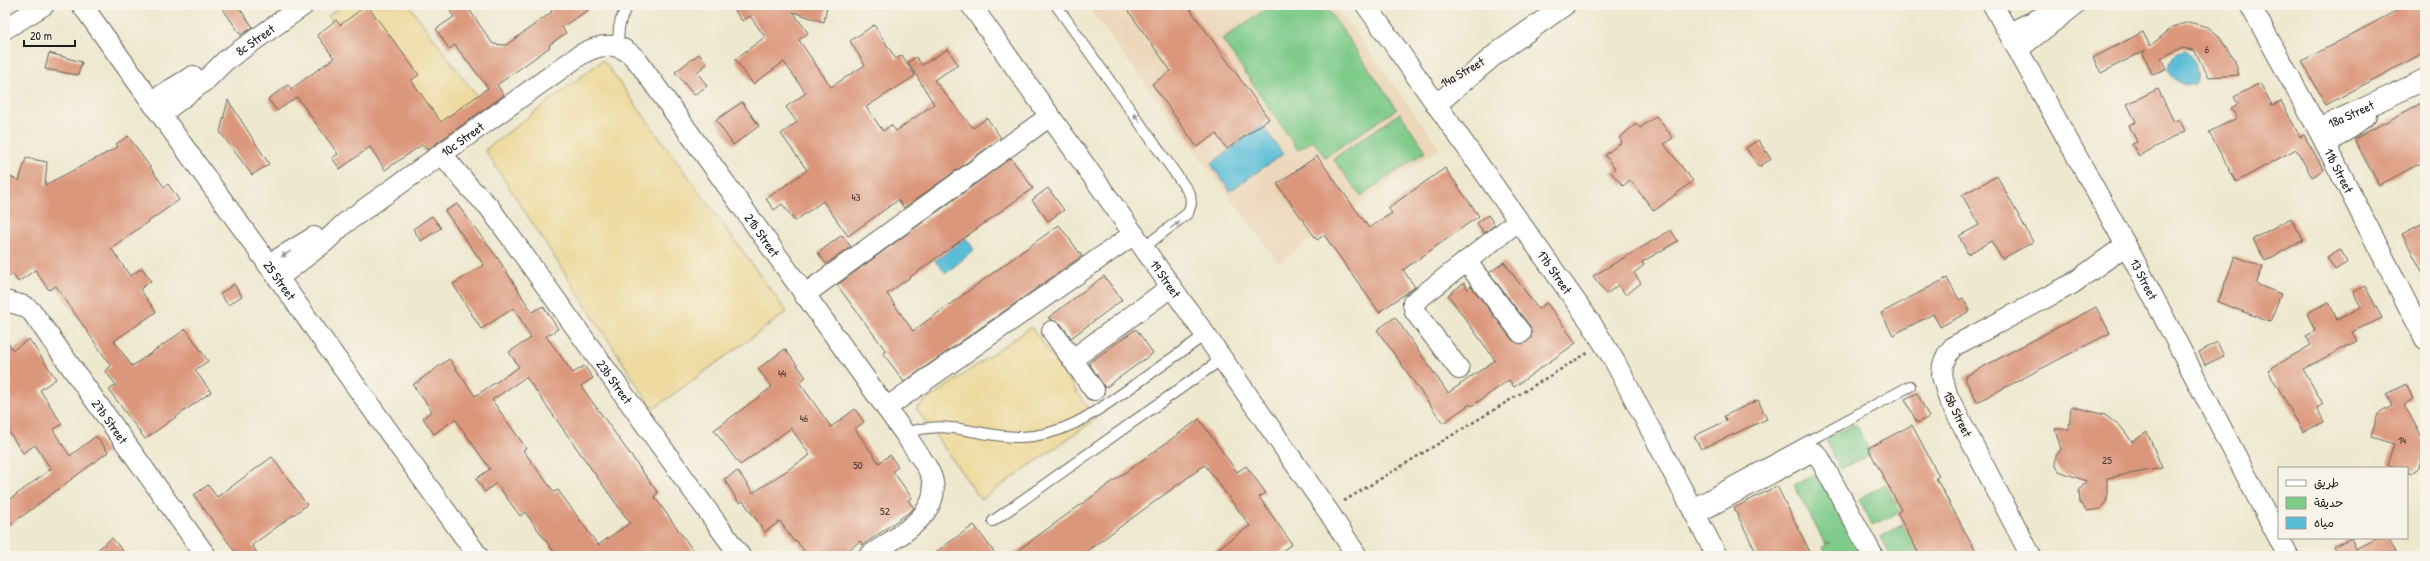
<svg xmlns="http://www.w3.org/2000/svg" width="2430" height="561" font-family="'Patrick Hand','Playpen Sans Arabic',sans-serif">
  <rect width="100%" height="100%" fill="#f7f3e8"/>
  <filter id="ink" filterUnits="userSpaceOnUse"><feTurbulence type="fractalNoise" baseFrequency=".025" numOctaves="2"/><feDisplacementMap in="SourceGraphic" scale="8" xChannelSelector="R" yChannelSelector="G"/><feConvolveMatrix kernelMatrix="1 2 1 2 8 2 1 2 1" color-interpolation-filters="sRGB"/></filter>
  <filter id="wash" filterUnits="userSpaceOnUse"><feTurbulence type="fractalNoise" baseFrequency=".012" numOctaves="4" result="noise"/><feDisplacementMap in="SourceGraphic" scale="16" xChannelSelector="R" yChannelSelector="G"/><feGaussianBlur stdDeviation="0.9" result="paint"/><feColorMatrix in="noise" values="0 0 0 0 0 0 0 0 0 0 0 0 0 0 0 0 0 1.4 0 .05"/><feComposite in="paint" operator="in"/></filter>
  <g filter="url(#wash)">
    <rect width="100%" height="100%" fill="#eee8cf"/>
    <path fill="#ecd7ba" d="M1086,5H1335L1440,148L1279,263Z"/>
    <path fill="#7fcb8a" stroke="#4e7453" d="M1272,5H1325L1397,109L1325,157L1313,140L1298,150L1222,39Z
      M1400,113L1426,151L1361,196L1333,159Z
      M1856,424L1871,455L1840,469L1825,438Z
      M1822,471L1867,556H1827L1823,547L1831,542L1825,544L1794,485Z
      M1885,484L1900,512L1872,525L1859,499Z
      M1908,522L1927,556H1891L1880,537Z"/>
    <path fill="#eeda9e" stroke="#857b5d" d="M343,5H409L492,117L431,160L328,16Z
      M603,60L787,312L653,409L485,150Z
      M1031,327L1096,419L981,500L916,408Z"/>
    <path fill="#5abdd8" stroke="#3b6c7a" d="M2184,51C2194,55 2201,75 2195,84C2183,87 2175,82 2169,71C2170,61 2173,53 2184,51Z
      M1262,125L1283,154L1230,191L1211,164Z
      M966,238L974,250L946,273L935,261Z"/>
    <g id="blocks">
      <path fill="#db977b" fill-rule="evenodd" d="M220,5H237L253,27L241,35Z
        M367,5L419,75L411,80L441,122L488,88L455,45L449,49L436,29L454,17L446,5H466L493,44L506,45L552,12L548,5H596L562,27L566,33L549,45L550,47L497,85L504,95L427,150L423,144L385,170L370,147L340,169L332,158L338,154L297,97L277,111L268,99L288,85L292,90L291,89L334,58L317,35L336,20L340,25Z
        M731,5H827L824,22L793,12L808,33L799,40L831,87L865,65L850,41L874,25L896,59L902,55L915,76L866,107L883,131L891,125L896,131L934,104L908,62L916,57L922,65L948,49L958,65L934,80L973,128L987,118L1001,138L904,208L898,200L848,236L823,201L795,221L782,204L774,210L766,199L807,170L781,134L797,122L786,107L806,93L784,62L753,84L735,59L765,37L750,16L742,21Z
        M1124,5H1187L1269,119L1227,149L1216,134L1197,147L1152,84L1171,71Z
        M2407,5H2425V52L2326,105L2302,61Z
        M2188,22L2208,27L2218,35L2235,61L2239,75L2209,77L2194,50L2181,48L2161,58L2166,69L2152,74L2143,53L2146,50L2101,73L2093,58L2143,32L2150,46L2173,27Z
        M49,53L82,62L78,75L45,69Z
        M699,54L707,64L697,72L707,86L694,95L675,72Z
        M2260,83L2272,105L2281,101L2300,137L2304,135L2324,170L2312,177L2296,149L2236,182L2209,132L2237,118L2231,108L2238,104L2234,97Z
        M2158,89L2174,122L2179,119L2185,131L2139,156L2132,144L2137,142L2129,125L2136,122L2127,104Z
        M228,100L269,164L252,175L220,132Z
        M2425,101V161L2379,185L2354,139Z
        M742,102L759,126L733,145L716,120Z
        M1656,116L1673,138L1664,144L1693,181L1654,211L1630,180L1623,186L1611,172L1615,169L1605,155L1622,142L1619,138L1636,124L1640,128Z
        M128,136L164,187L168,184L179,200L111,248L130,276L142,268L151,281L140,289L156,312L114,341L132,366L186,329L208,361L195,370L211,392L145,439L109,390L116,385L105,371L111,366L56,286L49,290L35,270L18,282L13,274L5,279V174L19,181L26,158L47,162L45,185L118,147L116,144Z
        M1758,140L1771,159L1759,167L1746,148Z
        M1317,156L1369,228L1392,213L1388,208L1445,168L1479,216L1403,270L1415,287L1379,312L1324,235L1317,240L1277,184Z
        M1011,158L1033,188L887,294L913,331L1059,225L1082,256L904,382L883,353L886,351L837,285Z
        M1997,176L2033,242L2002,259L1991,241L1968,254L1959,236L1979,225L1962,195Z
        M1048,188L1064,210L1048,221L1032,200Z
        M457,204L497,257L532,312L543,306L558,329L546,336L573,373L584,366L593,378L581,386L658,493L654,496L697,556H557L525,512L520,516L496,483L485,492L481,486L476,479L490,469L455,419L434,434L423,418L432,411L413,385L449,359L475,396L519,367L509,352L531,338L514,308L481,329L453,284L484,265L445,211ZM526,377L630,523L598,545L558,490L554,492L523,450L526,448L492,400Z
        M1488,215L1495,225L1484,233L1477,223Z
        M432,216L441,228L421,241L413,229Z
        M2291,218L2303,240L2265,261L2253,239Z
        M2425,222V277L2402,234Z
        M1671,230L1678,241L1642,262L1644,265L1634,273L1641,283L1626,295L1618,285L1607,294L1593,276Z
        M842,235L851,247L826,264L818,253Z
        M2340,249L2348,262L2335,270L2327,257Z
        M2235,256L2263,267L2256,284L2281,294L2270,322L2218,302Z
        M1504,262L1538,309L1547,303L1576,343L1514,387L1509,380L1472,406L1470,404L1443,423L1377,330L1395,317L1448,393L1495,360L1448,295L1464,283L1468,289L1471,286L1512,340L1522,344L1531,338L1530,326L1489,273Z
        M1104,276L1122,300L1071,338L1061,324L1048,318Z
        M1947,278L1959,300L1963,298L1970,311L1940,327L1933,314L1893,335L1881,313Z
        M234,284L242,296L228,305L220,294Z
        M2365,286L2382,318L2352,332L2357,341L2303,369L2323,404L2317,408L2324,422L2303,432L2268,370L2311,345L2306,336L2315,331L2307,313L2329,302L2337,320L2361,307L2353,292Z
        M2096,307L2110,333L1977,402L1964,377Z
        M1136,329L1153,353L1105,388L1089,363Z
        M5,339L13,350L29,339L56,379L40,390L62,424L53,430L70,456L96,436L108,452L5,529V503L51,469L35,445L23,453L5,426Z
        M2217,342L2224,356L2205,365L2199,352Z
        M785,349L806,377L799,382L831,427L855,409L864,422L855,429L879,463L890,455L898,467L893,471L912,498L908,500L914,508L911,511L863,545L860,541L841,556H808L796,540L794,542L780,521L765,532L743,501L739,503L724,479L738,471L753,493L810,455L791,428L740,465L714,430L772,387L758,369Z
        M2406,384L2413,399L2404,404L2425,443L2419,468L2411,473L2407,471V468H2397L2387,464L2394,444L2371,437L2378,414L2392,406L2386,394Z
        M1917,393L1929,417L1917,423L1905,399Z
        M1758,400L1767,419L1701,449L1694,436L1726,421L1724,416Z
        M2071,406L2105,415L2123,429L2132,442L2147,432L2162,468L2107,478V500L2100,509L2087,511L2080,503L2079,491L2086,481L2059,471L2055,464L2056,456L2061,449L2055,429H2069Z
        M1199,419L1237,472L1246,466L1266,493L1259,497L1292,544L1275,556H1207L1250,526L1205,465L1080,556H1010Z
        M1912,425L1939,476L1936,478L1978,556H1920L1897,513L1901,510L1868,448Z
        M272,457L307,505L252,545L259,556H238L194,495L208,485L217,497Z
        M1777,486L1812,556H1758L1734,508Z
        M974,525L997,556H930Z
        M112,538L127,556H90Z
        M2351,538L2356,549L2375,538H2388L2398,556H2339L2334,547Z"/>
    </g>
  </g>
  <g filter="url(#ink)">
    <use href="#blocks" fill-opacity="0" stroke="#66635b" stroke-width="1"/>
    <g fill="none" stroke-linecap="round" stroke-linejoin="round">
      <defs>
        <path id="lane" d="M1056,5L1190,194L1191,204L1188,213L1143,248
          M619,46C617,31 619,17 629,5
          M905,434C947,417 979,438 1021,437C1066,436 1098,410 1133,386C1157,369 1181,352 1205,335
          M1690,505L1910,386
          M993,521L1222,359"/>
        <g id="street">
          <path id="s1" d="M82,5L478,556"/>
          <path id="s2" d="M971,5L1214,347L1328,511L1357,556"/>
          <path id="s3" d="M1366,5L1591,323L1615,362L1717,556"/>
          <path id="s4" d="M1993,5L2133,258L2288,556"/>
          <path id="s5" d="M2250,5L2318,129L2425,339"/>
          <path d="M5,29L44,5"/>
          <path d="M2009,33L2051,13"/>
          <path d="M2018,49L2075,5"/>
          <path d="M152,101L193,76"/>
          <path d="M1436,105L1497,53L1565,5"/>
          <path id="s6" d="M161,114L206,80L225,61L304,5"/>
          <path id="s7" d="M2318,129C2354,112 2390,97 2425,79"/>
          <path d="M2326,145L2366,116"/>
          <path id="s8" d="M442,154L470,188L489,207L740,556"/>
          <path d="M1466,261L1521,333"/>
          <path d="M268,265L314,237"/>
          <path id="s9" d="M278,278L326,241L345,223L580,55C603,41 623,42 639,63L905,434C913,447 923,459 930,473C948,513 895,537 869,556"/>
          <path d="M804,295L1050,116"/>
          <path id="s10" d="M5,301L24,306L32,312L206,556"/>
          <path d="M1052,331L1094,390"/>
          <path d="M1073,359L1171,287"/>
          <path d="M1459,369L1415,312L1413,303L1518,221"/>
          <path d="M886,408L1134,234"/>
          <path d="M1695,514L1809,453H1815L1819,457L1873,556"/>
          <path d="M2031,556L1948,397L1942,376L1943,365L1947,355L1954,346L2072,284L2126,245"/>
        </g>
      </defs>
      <use href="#lane" stroke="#66635b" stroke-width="12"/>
      <use href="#street" stroke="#66635b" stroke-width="22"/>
      <path stroke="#66635b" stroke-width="2.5" stroke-dasharray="3 3" stroke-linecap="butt" d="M1344,501L1589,352"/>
      <use href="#lane" stroke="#fff" stroke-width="10"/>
      <use href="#street" stroke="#fff" stroke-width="20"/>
    </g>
    <defs><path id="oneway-solid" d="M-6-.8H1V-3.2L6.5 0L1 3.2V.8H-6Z"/></defs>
    <g fill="#999">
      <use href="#oneway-solid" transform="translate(1137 118) rotate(-126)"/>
      <use href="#oneway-solid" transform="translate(1175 225) rotate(-36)"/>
      <use href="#oneway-solid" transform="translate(286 254) rotate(149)"/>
    </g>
  </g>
  <g text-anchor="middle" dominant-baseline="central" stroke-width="3" stroke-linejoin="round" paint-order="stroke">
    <g font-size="11" fill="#4c3b34">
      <text x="2207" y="49">6</text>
      <text x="856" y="197">43</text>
      <text x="782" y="373">44</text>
      <text x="804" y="418">46</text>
      <text x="2402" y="440">14</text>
      <text x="2107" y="460">25</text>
      <text x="858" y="465">50</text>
      <text x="885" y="511">52</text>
    </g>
    <g font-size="13" fill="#1c1c1c" stroke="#f7f3e8">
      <text stroke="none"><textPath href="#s6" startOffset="120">8c Street</textPath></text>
      <text transform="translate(1462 72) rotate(-30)">14a Street</text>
      <text stroke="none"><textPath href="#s7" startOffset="36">18a Street</textPath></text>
      <text stroke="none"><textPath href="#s9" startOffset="231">10c Street</textPath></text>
      <text stroke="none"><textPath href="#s5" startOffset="188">11b Street</textPath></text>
      <text stroke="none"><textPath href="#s9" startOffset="654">21b Street</textPath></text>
      <text stroke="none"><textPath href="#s3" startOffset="327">17b Street</textPath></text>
      <text stroke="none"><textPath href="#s2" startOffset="336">19 Street</textPath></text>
      <text stroke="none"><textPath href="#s4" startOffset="313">13 Street</textPath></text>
      <text stroke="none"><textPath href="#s1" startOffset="339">25 Street</textPath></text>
      <text stroke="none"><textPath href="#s8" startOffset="286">23b Street</textPath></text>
      <text transform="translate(1958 414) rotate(64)">15b Street</text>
      <text stroke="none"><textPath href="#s10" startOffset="164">27b Street</textPath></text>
    </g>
  </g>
  <rect width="2430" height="561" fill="none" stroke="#f7f3e8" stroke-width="20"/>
  <rect x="2278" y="467" width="130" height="72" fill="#f7f3e8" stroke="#9f9d96"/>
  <rect x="2286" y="480" width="20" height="6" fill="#ffffff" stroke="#9f9d96"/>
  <text x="2314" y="487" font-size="12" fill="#1c1c1c">طريق</text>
  <rect x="2286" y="497" width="20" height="12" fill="#7fcb8a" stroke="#9f9d96"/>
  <text x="2314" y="507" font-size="12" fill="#1c1c1c">حديقة</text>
  <rect x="2286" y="517" width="20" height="12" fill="#5abdd8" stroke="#9f9d96"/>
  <text x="2314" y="527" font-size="12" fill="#1c1c1c">مياه</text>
  <path d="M24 40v6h51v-6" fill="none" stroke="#1c1c1c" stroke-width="2"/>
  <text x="30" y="40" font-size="12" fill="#1c1c1c" stroke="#f7f3e8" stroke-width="3" paint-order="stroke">20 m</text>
</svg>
